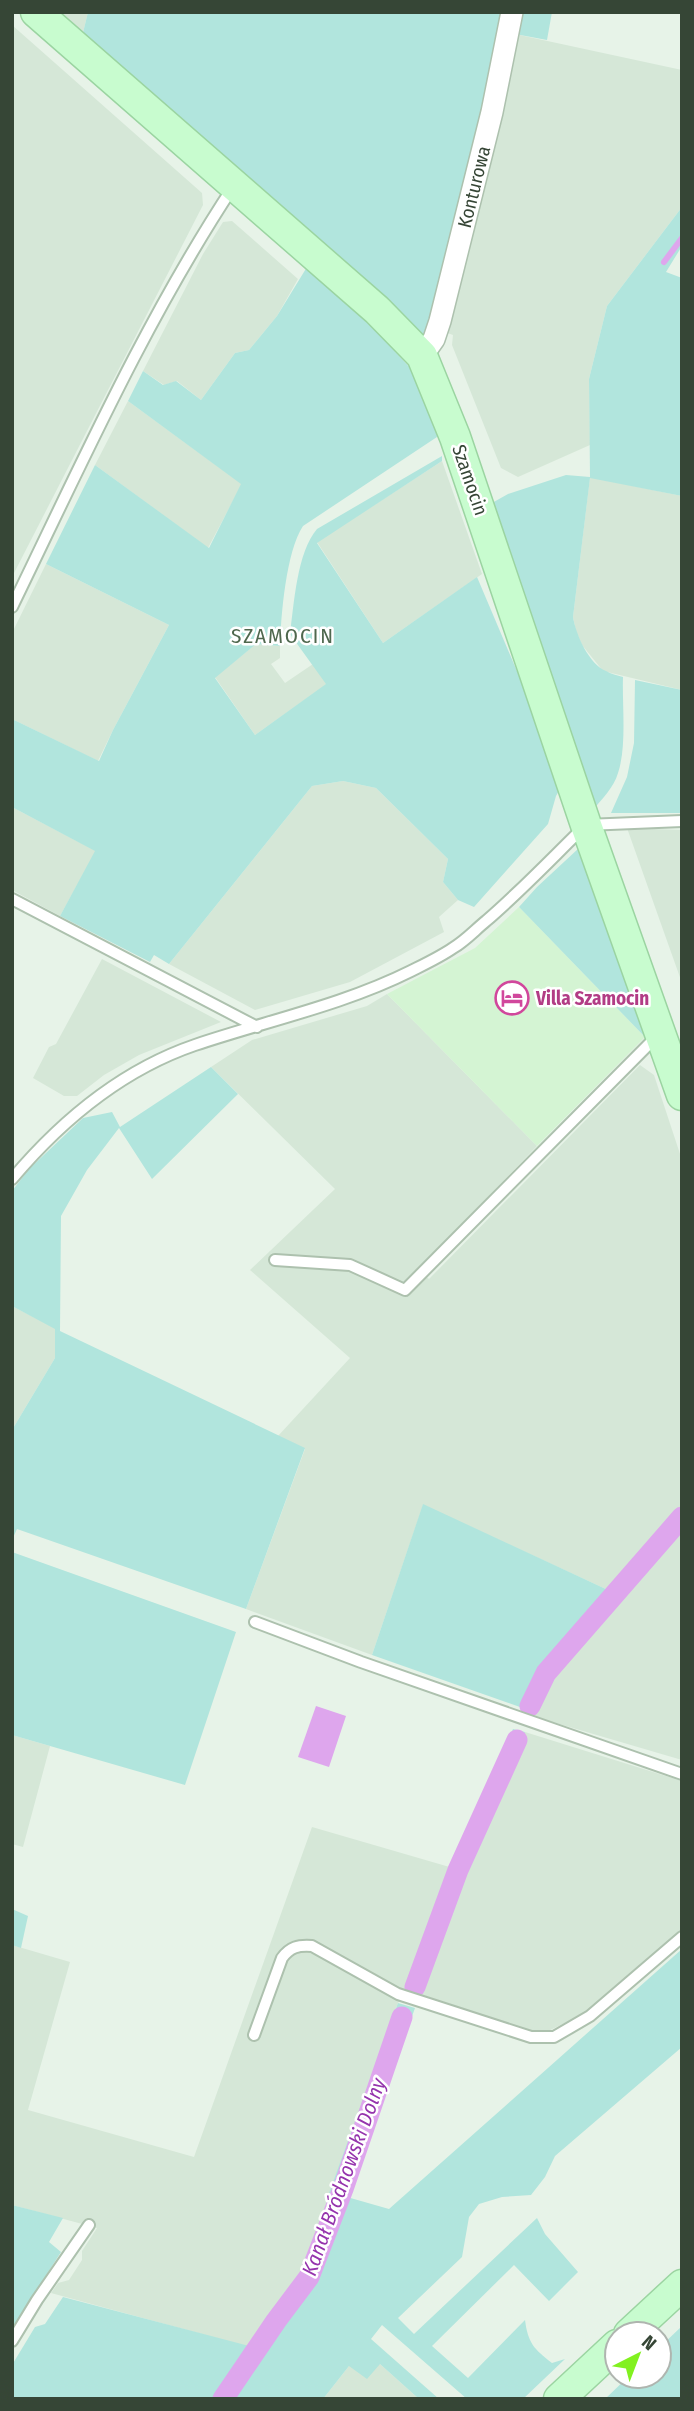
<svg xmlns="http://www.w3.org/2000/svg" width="694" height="2411" font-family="'Fira Sans Condensed',sans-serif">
  <rect width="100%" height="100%" fill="#e7f3e8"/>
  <path fill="#d5e7d7" d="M53,12H88L81,41Z
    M12,25L202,193L203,205L12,577Z
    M515,34L682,70V207L607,306L589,379L590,445L518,477L501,468L452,345L453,335L442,331Z
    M232,221L298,279L277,316L249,350L235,353L201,400L177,381L164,385L143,371L203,254L223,222Z
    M128,401L242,484L208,548L95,465Z
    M442,461L482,574L383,643L317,542Z
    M590,477L682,496V690L603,671L582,645L576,631L573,617Z
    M46,564L169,625L113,730L98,761L12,719V633Z
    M256,644L280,646V658L271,664L285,683L313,664L327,684L255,735L215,677Z
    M343,781L376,788L448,859L443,882L458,900L439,917L444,932L350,982L255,1010L169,964L312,786Z
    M12,807L96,851L60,916L12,890Z
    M627,828L682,830V983L666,938Z
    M102,959L221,1022L139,1055L104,1075L77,1096H64L33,1078L49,1047L56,1044Z
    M387,994L537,1146L418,1269L429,1279L640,1065L654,1075L682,1160V1509L610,1591L423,1505L372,1655L246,1609L305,1449L278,1436L350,1358L250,1270L335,1189L211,1067L252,1040L367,1006Z
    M12,1306L55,1328V1358L12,1430Z
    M682,1527V1760L532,1716L551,1675Z
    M525,1732L682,1781V1931L582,2015L548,2031L529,2030L420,1994L463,1872Z
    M12,1735L50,1746L23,1847L12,1844Z
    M312,1827L453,1868L407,1991L398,2003L330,2192L335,2194L314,2252L300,2279L253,2348L51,2293L58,2283L69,2280L82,2260V2251L97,2228L12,2205V1945L70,1962L28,2110L194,2157Z
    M380,2364L419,2399H323L349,2366Z"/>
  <path fill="#d4f4d3" d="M519,907L645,1037L537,1146L387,994L475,948Z"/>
  <path fill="#b1e5dd" d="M88,12H506L427,337L415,339L81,41Z
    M519,12H552L547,40L515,34Z
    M682,207V246L666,272L682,278V496L590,478L573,617C576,635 589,664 606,671C611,674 617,675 623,677C622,705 627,746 618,773C614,787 602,799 593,810L492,503L508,494L566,475L590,477L589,379L607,306Z
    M307,267L375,330L415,373L443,433L303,526C286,552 281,615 280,646L256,644L215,678L255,735L326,684L290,634C294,604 297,552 317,529L442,456V461L317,543L383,643L477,577L564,782L556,796L548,824L474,907L458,900L443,882L448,859L376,788L343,781L312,786L169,964L154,955L150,962L60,916L95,851L12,807V719L99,761L113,730L169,625L46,564L95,465L209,548L241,484L128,401L143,371L163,385L176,381L201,400L235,353L249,350L277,316Z
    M635,680L682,690V813H611L627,777L634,743Z
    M579,848L645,1037L519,907L537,887Z
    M211,1067L238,1094L152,1179L119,1128L87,1170L61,1216L60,1331L305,1448L246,1609L17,1529L12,1540V1430L55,1358V1329L12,1306V1191L29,1169L83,1118L112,1112L120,1127Z
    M423,1504L610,1591L682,1509V1527L551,1675L534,1712L372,1655Z
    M12,1552L236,1632L185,1785L12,1735Z
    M513,1729L525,1732L463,1872L420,1994L407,1991L453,1868Z
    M12,1909L28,1916L21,1948L12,1945Z
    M682,1949V2047L555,2156L545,2177L531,2195L502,2197L479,2204L469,2217L462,2257L398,2318L414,2334L537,2218L545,2234L578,2272L549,2301L514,2265L432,2346L468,2378L525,2320C528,2343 534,2349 552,2363L565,2359L523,2399H467L382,2325L371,2339L439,2399H419L380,2364L367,2379L349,2366L323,2399H12V2365L35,2327L45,2324L63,2297L253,2347L300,2279L314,2253L335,2195L329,2193L398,2003L415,2008L347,2197L389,2209Z
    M12,2205L63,2218L49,2242L61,2252L12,2329Z
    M682,2326V2399H605L629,2376H659V2348Z"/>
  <path fill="#dea6ed" d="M316,1706L346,1716L329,1767L298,1757Z"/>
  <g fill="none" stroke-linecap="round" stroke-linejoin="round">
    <path stroke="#dea6ed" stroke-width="6" d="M664,262L682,238"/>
    <path stroke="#dea6ed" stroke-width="21" d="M530,1706L546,1673L682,1517
      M415,1987L458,1870L517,1740
      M223,2399L276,2321L309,2277L343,2189L402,2017"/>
    <defs>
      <path id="lane" d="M12,607C81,465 146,319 233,187
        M12,899L257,1027
        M12,1179C61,1121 122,1070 195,1045C266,1021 343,1005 411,971C425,964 440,957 453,948C465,941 475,930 486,921C521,891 553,857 586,825L682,821
        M275,1260L350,1265L405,1290L658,1035
        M255,1622L361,1662L682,1774
        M254,2035L282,1958C290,1947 298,1945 312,1946L398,1994L531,2037H554L590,2016L682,1937
        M12,2341L37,2300L89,2225"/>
      <path id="street" d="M422,356L434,339L440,321L492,112L512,12"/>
      <path id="secondary" d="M36,12L377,310L422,356L455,437L586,825L682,1095
        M629,2334L682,2285
        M559,2399L617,2345"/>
    </defs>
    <use href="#lane" stroke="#adc1ae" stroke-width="14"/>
    <use href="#street" stroke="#adc1ae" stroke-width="24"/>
    <use href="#secondary" stroke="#9bd4a1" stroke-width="33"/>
    <use href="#lane" stroke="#fff" stroke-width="10"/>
    <use href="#street" stroke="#fff" stroke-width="21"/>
    <use href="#secondary" stroke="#c8fccf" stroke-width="30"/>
  </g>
  <defs>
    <symbol id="hotel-ring" viewBox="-11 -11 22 22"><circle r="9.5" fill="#fff" stroke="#d1479c" stroke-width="1.5"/><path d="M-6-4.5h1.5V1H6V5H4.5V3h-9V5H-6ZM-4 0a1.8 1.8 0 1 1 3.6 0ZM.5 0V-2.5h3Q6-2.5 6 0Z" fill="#d1479c"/></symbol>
  </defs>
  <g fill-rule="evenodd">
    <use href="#hotel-ring" x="493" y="979" width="38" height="38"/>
  </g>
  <g text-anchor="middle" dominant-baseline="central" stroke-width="5" stroke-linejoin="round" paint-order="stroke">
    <g font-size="19" fill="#364636" stroke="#fff">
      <text transform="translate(474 187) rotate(-76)">Konturowa</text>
      <text transform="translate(470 480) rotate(71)">Szamocin</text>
    </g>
    <g font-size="19" font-weight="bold" fill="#b23c85" stroke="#fff" text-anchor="start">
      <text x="536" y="998">Villa Szamocin</text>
    </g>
    <g font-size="21" letter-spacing="2" fill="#4f684e" stroke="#fff">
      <text x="283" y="636">SZAMOCIN</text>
    </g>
    <g font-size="21" font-style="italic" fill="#9534ad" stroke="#fff">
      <text transform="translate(344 2177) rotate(-70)">Kanał Bródnowski Dolny</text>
    </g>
  </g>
  <rect width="694" height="2411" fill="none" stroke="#364636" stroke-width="28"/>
  <g transform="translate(638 2355) rotate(42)"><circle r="33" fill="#ffffff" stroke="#afb5af" stroke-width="2"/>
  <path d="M0-5L12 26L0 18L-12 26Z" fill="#82f120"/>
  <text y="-10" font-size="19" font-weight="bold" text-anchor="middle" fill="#364636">N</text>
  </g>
</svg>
